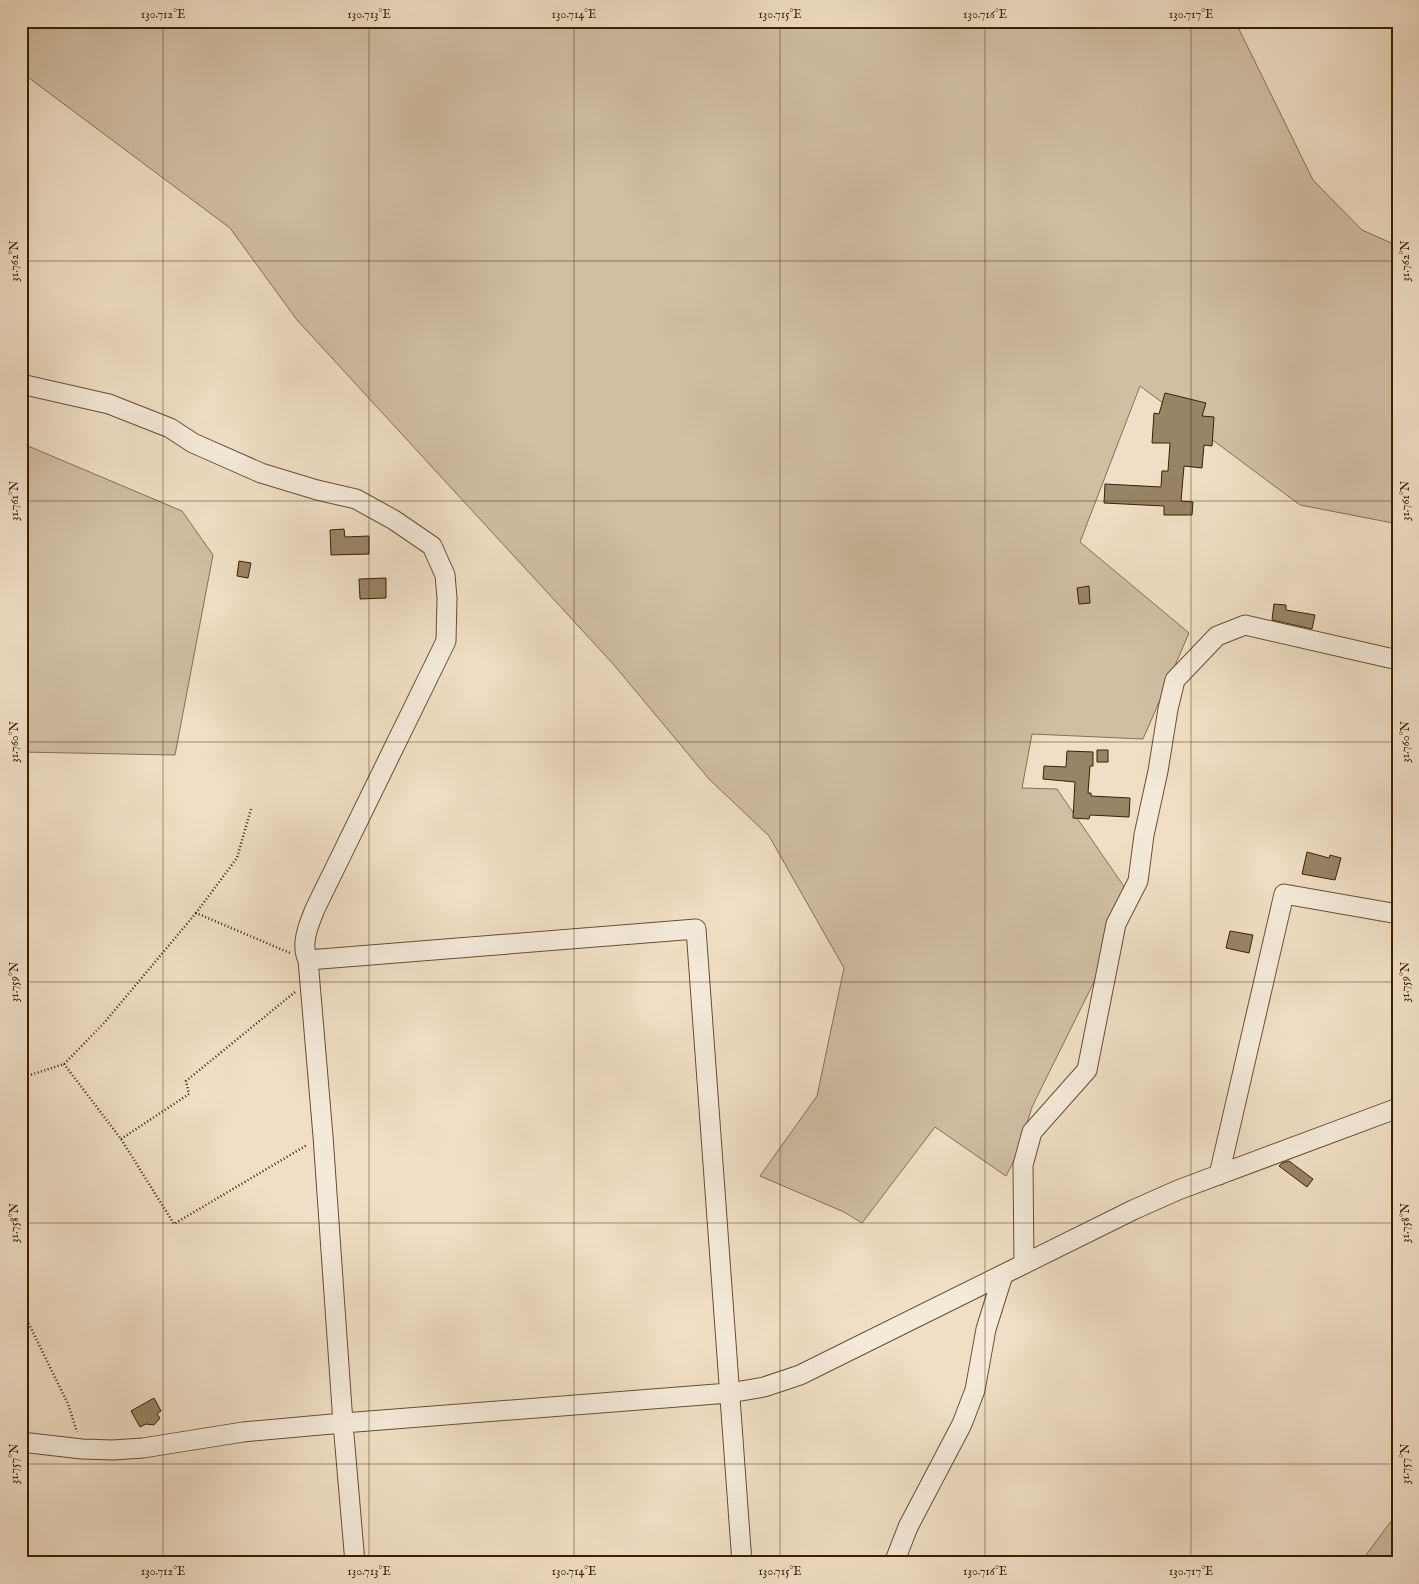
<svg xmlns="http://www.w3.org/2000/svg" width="1419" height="1584" font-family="'IM FELL English',serif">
  <rect width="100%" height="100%" fill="#f0dfc6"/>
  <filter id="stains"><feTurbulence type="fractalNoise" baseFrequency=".004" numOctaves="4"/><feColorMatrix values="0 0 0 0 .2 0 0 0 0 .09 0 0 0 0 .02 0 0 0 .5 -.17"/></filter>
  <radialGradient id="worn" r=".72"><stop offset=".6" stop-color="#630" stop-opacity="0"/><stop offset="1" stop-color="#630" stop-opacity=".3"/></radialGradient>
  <path fill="#d1bfa4" stroke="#857052" d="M21,21H1235L1313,180L1362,230L1398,246V524L1300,505L1140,386L1080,542L1189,633L1143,739L1032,734L1022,788L1057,789L1134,901L1032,1107L1017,1155L1006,1176L935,1127L862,1223L844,1212L760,1176L817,1096L844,968L769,836L709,779L614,665L297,320L230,228L21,72Z
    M21,443L182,511L213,555L175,755L21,752Z
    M1398,1512V1563H1360Z"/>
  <path fill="#988467" stroke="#392100" d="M1165,393L1206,403L1202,416L1214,417L1212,446L1204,445L1202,468L1184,466L1181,501L1193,502L1192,515H1164V506L1104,503L1105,484L1161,487L1162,471H1168L1170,443H1152L1154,413L1159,414Z
    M344,529L345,537L369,536V554L331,555L330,530Z
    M239,561L251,563L248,578L237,576Z
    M386,578V598L360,599L359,579Z
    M1089,586L1090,603L1079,604L1077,588Z
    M1274,604L1286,605V610L1315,615L1312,629L1272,620Z
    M1097,750H1108V762H1097Z
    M1067,751L1093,752V766H1090L1088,793H1091V796L1130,798L1129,817L1090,815L1089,819L1073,818L1075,782L1043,779L1044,766L1066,767Z
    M1307,852L1329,858L1330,855L1341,858L1335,880L1302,874Z
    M1230,931L1253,935L1249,953L1226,948Z
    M1289,1161L1313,1179L1307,1187L1279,1166L1282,1163Z
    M154,1398L161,1411L157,1414L160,1418L154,1425L146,1424L140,1427L131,1411Z"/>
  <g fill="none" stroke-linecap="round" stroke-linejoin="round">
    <defs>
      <path id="minor" d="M21,384L109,404L170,428L193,443L261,473L317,490L356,499L394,520L432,546L445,575L447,598L446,641L315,909C309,924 300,944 308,960L323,1136L343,1423L355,1563
        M308,960L696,929L742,1563
        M1219,1175L1284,894L1398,914
        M1024,1264L1023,1165L1032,1132L1087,1070L1116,924L1138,881L1144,835L1158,771L1168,709L1175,680L1217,636L1245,625L1398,660
        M21,1442L82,1449L113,1450L143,1448L243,1432L343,1423L729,1393L764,1387L800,1375L1133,1210L1178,1190L1398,1108
        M894,1563L908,1527L962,1424L975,1390L986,1329L1003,1275"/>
    </defs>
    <use href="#minor" stroke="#675032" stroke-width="21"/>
    <path stroke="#392100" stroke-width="2.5" stroke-dasharray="1 2.5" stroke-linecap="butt" d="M251,809L237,858L196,913L290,953
      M64,1064L121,1139L174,1224L307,1145
      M21,1078L64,1064L104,1023L196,913
      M121,1139L189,1094L186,1081L295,992
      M21,1300L27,1320L68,1404L77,1432"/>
    <use href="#minor" stroke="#f5eada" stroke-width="19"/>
  </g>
  <path fill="none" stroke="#392100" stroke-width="1" stroke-opacity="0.45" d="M163,21V1563M369,21V1563M574,21V1563M780,21V1563M985,21V1563M1191,21V1563M1397,21V1563M21,261H1398M21,501H1398M21,742H1398M21,982H1398M21,1223H1398M21,1464H1398"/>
  <rect width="1419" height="1584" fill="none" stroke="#f0dfc6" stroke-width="55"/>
  <rect x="28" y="28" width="1364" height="1528" fill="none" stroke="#392100" stroke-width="2"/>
  <g font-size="12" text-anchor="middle" fill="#392100">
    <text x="163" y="18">130.712°E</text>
    <text x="369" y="18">130.713°E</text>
    <text x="574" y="18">130.714°E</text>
    <text x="780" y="18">130.715°E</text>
    <text x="985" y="18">130.716°E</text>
    <text x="1191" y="18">130.717°E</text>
    <text transform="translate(14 261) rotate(-90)" y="4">31.762°N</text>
    <text transform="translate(1405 261) rotate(-90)" y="4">31.762°N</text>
    <text transform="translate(14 501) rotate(-90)" y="4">31.761°N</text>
    <text transform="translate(1405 501) rotate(-90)" y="4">31.761°N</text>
    <text transform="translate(14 742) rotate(-90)" y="4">31.760°N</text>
    <text transform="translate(1405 742) rotate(-90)" y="4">31.760°N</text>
    <text transform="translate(14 982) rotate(-90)" y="4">31.759°N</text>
    <text transform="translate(1405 982) rotate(-90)" y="4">31.759°N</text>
    <text transform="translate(14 1223) rotate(-90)" y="4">31.758°N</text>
    <text transform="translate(1405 1223) rotate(-90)" y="4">31.758°N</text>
    <text transform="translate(14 1464) rotate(-90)" y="4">31.757°N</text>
    <text transform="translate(1405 1464) rotate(-90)" y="4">31.757°N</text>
    <text x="163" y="1575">130.712°E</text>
    <text x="369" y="1575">130.713°E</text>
    <text x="574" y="1575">130.714°E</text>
    <text x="780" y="1575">130.715°E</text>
    <text x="985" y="1575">130.716°E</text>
    <text x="1191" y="1575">130.717°E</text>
  </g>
  <rect width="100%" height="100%" filter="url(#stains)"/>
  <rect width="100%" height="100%" fill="url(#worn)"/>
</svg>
